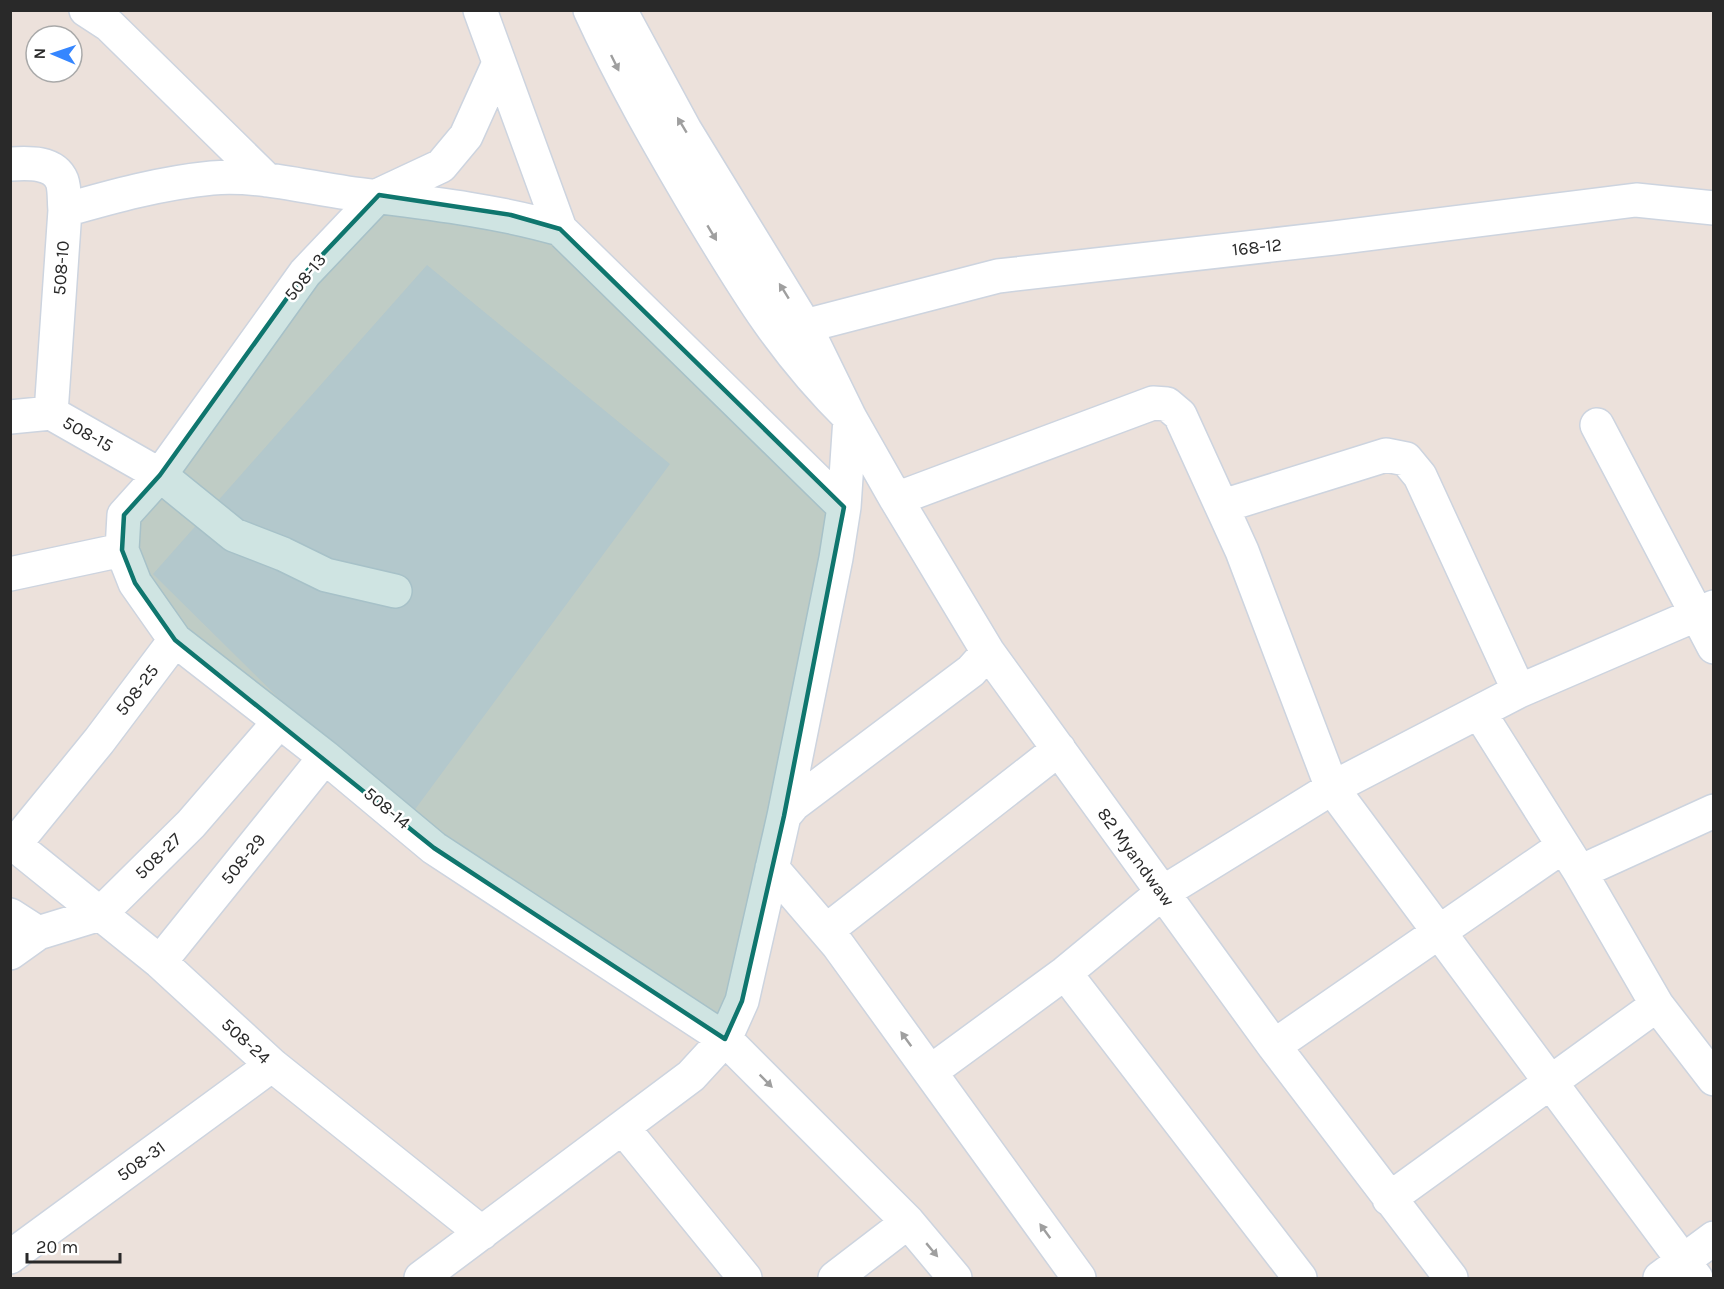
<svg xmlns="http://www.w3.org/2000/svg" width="1724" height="1289" font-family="Karla,sans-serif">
  <rect width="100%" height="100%" fill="#ece1db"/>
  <path fill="#dcdce4" d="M427,265L670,464L405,823L153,574Z"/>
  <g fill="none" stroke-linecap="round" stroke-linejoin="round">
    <defs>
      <path id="minor" d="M86,10L109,25L267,180
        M480,10L560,229L844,507
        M620,10L685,130L805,326L850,418L896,499L988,652L1274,1046L1451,1278
        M499,63L466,136L441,166L379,195L305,273L160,475L124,515L122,550L135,583L175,640L325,757L434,848L725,1039L908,1222L955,1278
        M10,164C27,163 54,161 62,181C65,189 64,202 65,210L51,413
        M65,210C114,196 161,183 212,178C257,174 304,187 348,193C419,202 491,209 560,229
        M805,326L998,276L1334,238L1636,200L1714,208
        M10,417L51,413L160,475L234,535L283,554L326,575L395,591
        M1597,425L1714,647
        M896,499L1153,403L1167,404L1180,415L1242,551L1332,788L1696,1278
        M1223,506L1386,455L1406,459L1420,476L1519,691
        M10,574L122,550
        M1479,712L1580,872L1657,1005L1714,1079
        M784,816L794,804L971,671L988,652
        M10,841L160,962L272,1065L482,1233
        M15,844L99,741L175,640
        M772,868L838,945L1079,1278
        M1580,872L1714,811
        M10,915L38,933
        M826,931L1059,749
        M10,953L38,933L100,914L191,824L279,722
        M160,962L325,757
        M1065,973L1300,1278
        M1274,1046L1562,847
        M930,1072L1065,973L1162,893L1332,788L1519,691L1714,607
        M623,1128L745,1278
        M1389,1199L1657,1005
        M10,1257L272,1065
        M421,1278L691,1076L725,1039L742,1001L784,816L836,558L844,507L850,418C783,352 746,290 699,212C660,146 622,80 590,10
        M835,1278L908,1222
        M1660,1278L1714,1238"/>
    </defs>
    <use href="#minor" stroke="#cdd4df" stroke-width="36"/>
    <use href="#minor" stroke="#fff" stroke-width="33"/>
  </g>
  <defs><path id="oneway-solid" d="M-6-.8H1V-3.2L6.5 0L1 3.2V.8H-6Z" transform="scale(1.5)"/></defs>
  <g fill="#9f9f9f">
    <use href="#oneway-solid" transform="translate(615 63) rotate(64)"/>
    <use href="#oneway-solid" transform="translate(682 125) rotate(-121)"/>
    <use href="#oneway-solid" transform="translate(712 233) rotate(59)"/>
    <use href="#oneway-solid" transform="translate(784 291) rotate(-122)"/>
    <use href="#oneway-solid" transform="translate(906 1039) rotate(-126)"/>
    <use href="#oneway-solid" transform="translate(766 1081) rotate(45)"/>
    <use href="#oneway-solid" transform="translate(1045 1231) rotate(-126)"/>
    <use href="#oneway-solid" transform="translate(932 1250) rotate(50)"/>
  </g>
  <path fill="#0f766e" fill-opacity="0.2" stroke="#0f766e" stroke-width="4.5" stroke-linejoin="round" d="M379,195L511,215L560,229L844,507L784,816L742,1001L725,1039L434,848L175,640L135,583L122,550L124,515L160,475L305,273Z"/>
  <g text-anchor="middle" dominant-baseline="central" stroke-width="5" stroke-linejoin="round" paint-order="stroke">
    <g font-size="18" fill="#292929" stroke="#fff">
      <text transform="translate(1257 247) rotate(-6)">168-12</text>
      <text transform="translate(61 268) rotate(-86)">508-10</text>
      <text transform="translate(305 277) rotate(-51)">508-13</text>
      <text transform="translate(88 434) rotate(29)">508-15</text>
      <text transform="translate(137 690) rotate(-53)">508-25</text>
      <text transform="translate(387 808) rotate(40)">508-14</text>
      <text transform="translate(158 856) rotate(-44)">508-27</text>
      <text transform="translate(1136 857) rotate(54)">82 Myandwaw</text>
      <text transform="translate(243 859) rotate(-51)">508-29</text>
      <text transform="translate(246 1041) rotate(42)">508-24</text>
      <text transform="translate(141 1161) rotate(-36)">508-31</text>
    </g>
  </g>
  <rect width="1724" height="1289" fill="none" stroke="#292929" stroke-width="24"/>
  <g transform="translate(54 54) rotate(272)"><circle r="28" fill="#ffffff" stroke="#a9a9a9" stroke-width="1.5"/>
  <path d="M0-4.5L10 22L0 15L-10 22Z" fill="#3586ff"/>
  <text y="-9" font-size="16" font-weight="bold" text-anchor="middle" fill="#292929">N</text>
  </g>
  <path d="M27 1253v9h93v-9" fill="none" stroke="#292929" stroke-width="3"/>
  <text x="36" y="1253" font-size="18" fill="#292929" stroke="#ffffff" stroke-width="4.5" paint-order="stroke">20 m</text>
</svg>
